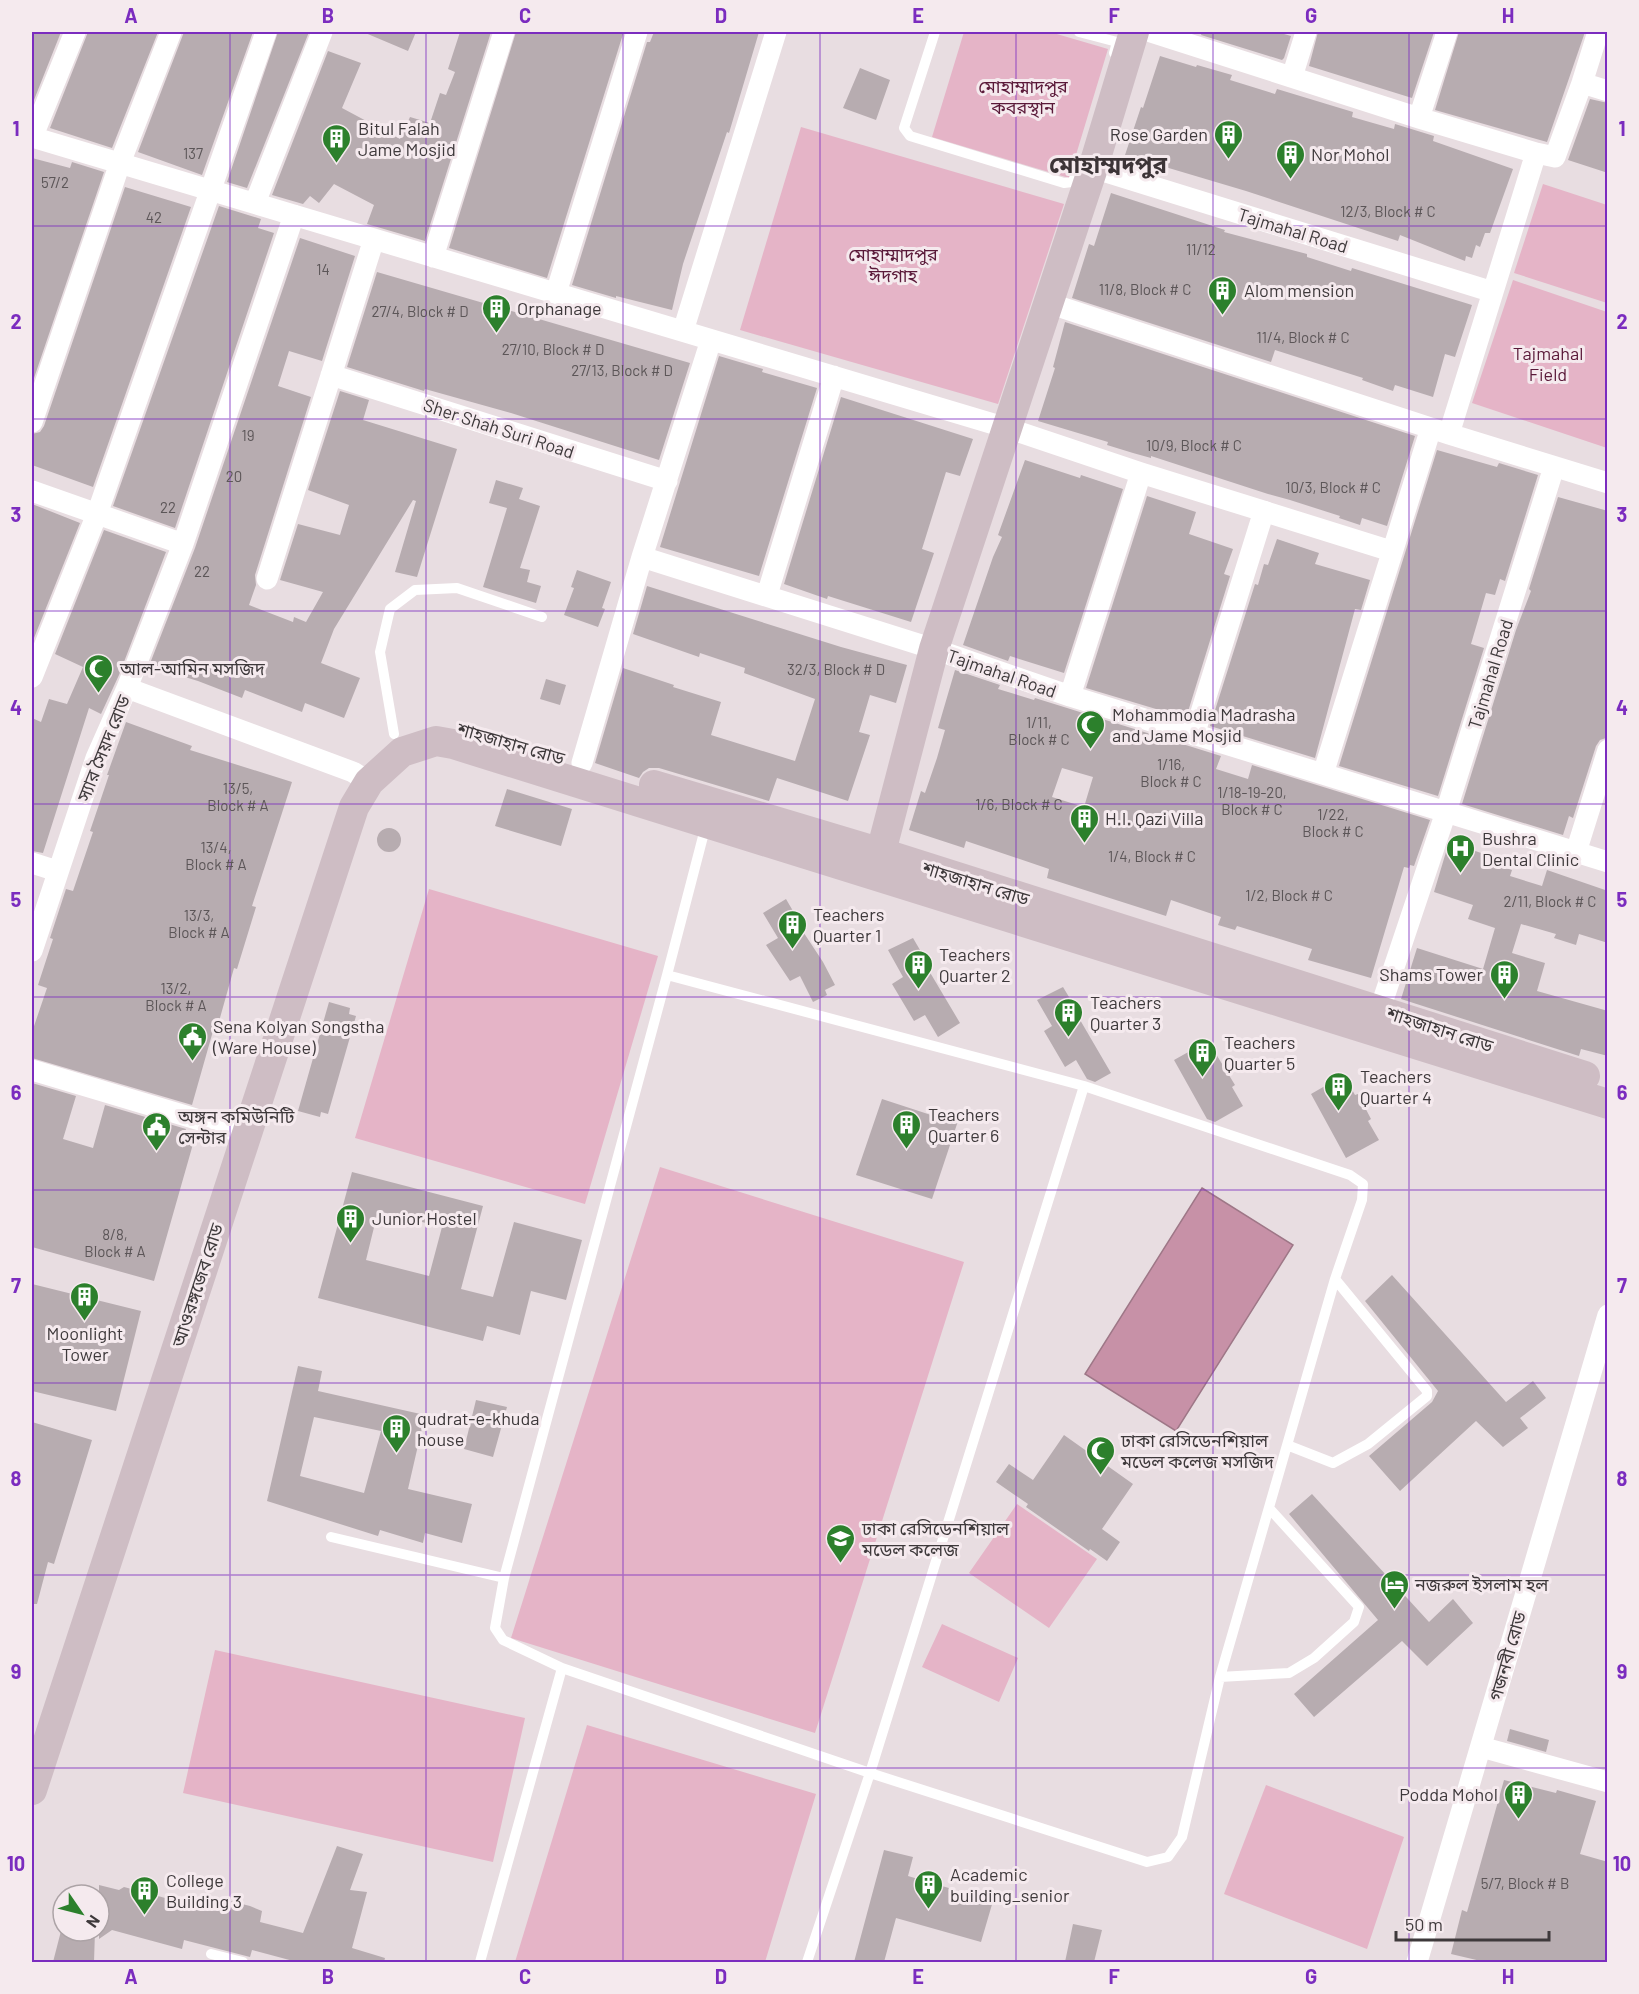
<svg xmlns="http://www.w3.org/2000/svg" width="1639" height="1994" font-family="Barlow,'Noto Sans Bengali',sans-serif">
  <rect width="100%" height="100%" fill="#e8dde1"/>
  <path fill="#e5b4c7" d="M964,32H1050L1108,49L1069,178L932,137Z
    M801,127L1064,204L998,404L740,330Z
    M1543,184L1607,205V303L1514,273Z
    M1513,280L1607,312V448L1472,403Z
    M429,889L658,956L585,1204L355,1138Z
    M660,1167L964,1262L815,1733L511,1638Z
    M1017,1504L1097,1559L1049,1628L969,1573Z
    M942,1624L1018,1658L999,1702L922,1667Z
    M215,1650L525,1718L493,1862L183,1793Z
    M587,1725L816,1794L765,1962H515Z
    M1266,1785L1404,1837L1367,1949L1224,1894Z"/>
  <path fill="#c791a7" stroke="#9e7787" stroke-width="1.5" d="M1202,1188L1293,1245L1176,1431L1085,1374Z"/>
  <path fill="#b7acb0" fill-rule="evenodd" d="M32,32H61L32,105Z
    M88,32H158L112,148L50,128Z
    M184,32H253L202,175L138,152Z
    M278,32H309L247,188L227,182Z
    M363,32H416L408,51Z
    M460,32H491L425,241L367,224L374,205L334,184L319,203L310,196L303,204L272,195L328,51L361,63L342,108L400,139L410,117L430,123L440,93L446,95L455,72L448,69Z
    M516,32H616L623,34L547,278L449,248Z
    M654,32H759L729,133L727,132L683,264L672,310L616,296V298L572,285L647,42H650Z
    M1202,32H1277L1291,36L1284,58L1282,60L1201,35Z
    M1318,32H1434L1412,98L1309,66Z
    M1459,32H1585L1547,142L1435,110Z
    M1160,56L1196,67L1197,65L1232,75L1230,80L1275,94L1277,89L1353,112L1352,117L1394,129L1395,124L1434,136L1433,141L1513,169L1490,233H1485L1480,247L1476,245L1472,258L1466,256L1465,261L1400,235L1398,241L1246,191L1125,155L1141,107L1143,108Z
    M860,68L890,80L876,120L843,108Z
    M1590,99L1608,103V173L1568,160Z
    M32,158L70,168L72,162L104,172L32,384Z
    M125,187L191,207L93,487L32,465V434L40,432L44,426Z
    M1111,193L1225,230L1224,232L1307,254V257L1351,271L1352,268L1472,305L1455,357L1445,354L1433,397L1395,385L1393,391L1362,380L1363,378L1275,350L1271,362L1072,298L1089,244L1094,246Z
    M219,206L261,219L258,228L274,233L175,528L113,506Z
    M300,238L355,256L322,361L289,351L278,386L311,397L255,575L256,585L249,605L293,622L294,617L306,622L323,592L280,580L298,524L340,535L349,505L308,490L340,391L369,400L363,420L457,449L417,577L395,572L416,501L413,500L334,629L321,663L360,678L344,718L305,703L302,712L245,690L242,698L198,681L149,666L195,548Z
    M377,272L690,363L659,460L511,413L425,389L424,391L347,367Z
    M1065,322L1415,436L1387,526L1362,518L1360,525L1339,518L1340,516L1290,500L1268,494L1151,456V458L1133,453L1107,445L1108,442L1038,421L1055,368L1053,367Z
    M719,356L763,369L762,372L817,388L759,576L660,547Z
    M841,397L973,439L960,476L946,472L922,549L934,553L911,622L828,596L827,599L784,584Z
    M1437,450L1497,467L1499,463L1538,475L1505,581L1500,579L1495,595L1486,593L1471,644L1484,648L1438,796L1339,766Z
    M1025,460L1080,478L1081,475L1123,489L1064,673L1010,656L1008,661L963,645L993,557L1002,537L998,535Z
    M496,480L523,488L519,499L540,506L520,568L530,570L527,582L541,586L536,603L483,587L507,508L489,503Z
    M1147,496L1196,512L1189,534L1233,549L1224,574L1230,576L1186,718L1086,688Z
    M1558,497L1608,511V732L1606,738L1600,740L1596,746L1573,818L1569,816L1563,835L1462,804L1516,630L1531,591L1529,589Z
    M32,504L80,523L32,643Z
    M104,530L166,552L119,675L101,714L89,708L43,853L32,851V718L41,722L49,699L67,704L83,667L55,654Z
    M1277,539L1319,553L1315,564L1370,580L1361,610L1355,609L1315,758L1210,726L1255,584L1258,585L1264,564L1268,565Z
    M577,570L611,582L602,608L605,609L598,627L564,615L574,588L571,587Z
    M647,586L841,647L907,665L896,703L870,695L859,732L870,735L848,801L777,778L769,801L659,768H649L643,772L639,778L595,763L623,668L674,685L673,687L721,702L711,735L795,761L815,699L744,673L745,668L700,653L699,657L633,634Z
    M955,670L1000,685L998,689L1034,700L1035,698L1221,756L1216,769L1248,779L1252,765L1430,820L1414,866L1410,865L1409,868L1404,867L1371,978L1308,960L1312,949L1237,926L1235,930L1218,925L1221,917L1171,900L1166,916L1047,878L1049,869L966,841L964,848L909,830L921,791L925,793L937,758L945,730L938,728ZM1062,768L1093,777L1084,807L1052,797Z
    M546,679L566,685L560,705L540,699Z
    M126,722L192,746L190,750L292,782L252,906L256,907L237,969L234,968L216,1032L213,1031L192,1105L32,1058V1032L47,988L38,985L53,939L50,938L66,889L73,891L93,832L90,831L109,775H107Z
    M507,789L572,809L561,846L495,826Z
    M377 840a12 12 0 1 1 24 0a12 12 0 1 1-24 0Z
    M1449,842L1487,855L1485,861L1512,870L1510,876L1542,886L1547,870L1608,891V943L1579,934L1576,945L1554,938L1556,934L1521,924L1512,953L1545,963L1537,991L1608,1011V1056L1581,1049L1579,1056L1401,999L1417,948L1483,969L1495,928L1468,919L1473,905L1434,892Z
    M786,899L800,923L798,924L823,962L835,985L825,990L827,995L813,1002L800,976L790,981L766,945L778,938L763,913Z
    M913,938L927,962L925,964L960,1023L938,1037L925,1015L914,1021L892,984L903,977L888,950Z
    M1063,987L1078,1012L1076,1013L1111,1073L1095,1082L1087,1079L1076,1060L1065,1067L1044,1031L1052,1026L1037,1000Z
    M329,1002L350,1008L349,1014L356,1016L328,1114L321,1112L320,1117L298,1111Z
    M1208,1041L1235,1085L1232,1087L1243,1106L1215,1122L1207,1119L1174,1060Z
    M1344,1075L1355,1095L1358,1094L1371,1119L1368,1121L1379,1140L1346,1158L1311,1094Z
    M32,1083L76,1096L63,1139L93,1148L105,1105L186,1129L184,1134L195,1137L154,1281L32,1247Z
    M882,1099L931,1115V1112L958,1121L932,1199L856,1175Z
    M352,1172L483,1206L461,1289L493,1297L514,1222L582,1240L566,1300L531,1291L520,1335L487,1326L483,1341L318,1298ZM378,1211L442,1227L429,1276L366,1260Z
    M1392,1275L1506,1402L1533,1381L1546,1398L1520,1418L1528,1428L1503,1447L1476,1421L1400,1491L1369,1456L1432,1402L1438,1391L1365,1301Z
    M32,1284L141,1311L116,1411L32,1391Z
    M298,1366L322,1371L318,1391L425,1415L408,1489L472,1504L462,1543L425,1533L423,1543L380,1530L378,1536L267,1501ZM314,1417L381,1431L364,1493L300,1476Z
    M476,1400L507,1407L493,1457L464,1449Z
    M32,1422L92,1440L54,1564L48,1562L37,1604H32Z
    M1064,1435L1133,1484L1102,1529L1120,1542L1107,1561L1090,1549L1089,1551L1026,1507L1028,1504L996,1482L1009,1464L1033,1480Z
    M1312,1494L1429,1622L1453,1599L1473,1623L1427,1666L1402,1641L1314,1717L1294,1694L1378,1620L1289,1514Z
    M1510,1729L1549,1740L1546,1752L1507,1741Z
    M1504,1780L1556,1793L1557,1790L1596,1801L1580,1854L1608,1862V1962H1485L1451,1954L1462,1910L1467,1912Z
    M337,1846L363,1854L350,1890L367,1892L352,1948L385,1958L384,1962H297L252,1950L250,1957L184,1940L182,1949L112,1930L99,1939V1885L119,1890L124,1887L199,1907L202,1894L250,1906L262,1911L260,1922L303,1933Z
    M884,1850L913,1857L908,1876L993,1901L981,1942L896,1918L884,1962H854Z
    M1073,1924L1102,1930L1094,1962H1065Z
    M61,1931H95L94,1962H53Z"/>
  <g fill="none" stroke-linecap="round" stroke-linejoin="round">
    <path stroke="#fff" stroke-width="10" d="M935,32L904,128L910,136L1064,183L1072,182L1080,169
      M1079,32L1117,42L1114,53
      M394,734L380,652L390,609L415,590L457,588L542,617
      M667,975L706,825
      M1287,1445L1333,1463L1368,1444L1427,1396V1391L1335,1279
      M331,1537L504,1578
      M1220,1677L1289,1673L1314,1658L1354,1622L1359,1607L1269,1508
      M211,1954L243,1962
      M480,1962L562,1668
      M807,1962L870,1773L1147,1862L1168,1857L1182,1837L1220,1677L1335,1279L1362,1200L1363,1184L1350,1175L1084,1086L667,975L504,1578L495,1628L503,1640L562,1668L870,1773L1084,1086"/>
    <path stroke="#fff" stroke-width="21" d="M1151,32L1419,118L1536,153L1555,157L1582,83L1598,32
      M1292,77L1306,32
      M1582,83L1608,91
      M1419,118L1447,32
      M32,137L1007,428L1141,473L1391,551
      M32,138L75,32
      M1093,168L1493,292
      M255,203L322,32
      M433,257L504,32
      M556,293L637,32
      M1048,303L1449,434L1608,483
      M683,331L776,32
      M331,375L667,481
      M32,422L120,163L171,32
      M1449,434L1536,153
      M32,491L183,544
      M642,557L934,649L1070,696L1608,862
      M267,579L374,239
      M767,595L834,376
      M32,677L97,514L266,32
      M127,688L353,772L369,782
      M1070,696L1141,473
      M1194,735L1264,511
      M582,763L642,557L711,340
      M1323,774L1431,428
      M1576,852L1608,750
      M32,863L57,871
      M32,951L96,758L127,688L183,544L294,215
      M1380,1009L1446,812L1554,467
      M32,1070L233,1130
      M1481,1747L1608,1782
      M1417,1962L1608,1315"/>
    <path stroke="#cebdc4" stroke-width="30" d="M654,785L882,853L1585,1076
      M876,871L934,649L1093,168L1134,32
      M32,1790L354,807L369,782L402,752L436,741L453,744L1608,1104"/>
  </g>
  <path fill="none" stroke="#7b2cbf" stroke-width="1.5" stroke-opacity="0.55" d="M230,32V1962M426,32V1962M623,32V1962M820,32V1962M1016,32V1962M1213,32V1962M1409,32V1962M32,226H1608M32,419H1608M32,611H1608M32,804H1608M32,997H1608M32,1190H1608M32,1383H1608M32,1575H1608M32,1768H1608"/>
  <defs>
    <symbol id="building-pin" viewBox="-11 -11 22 30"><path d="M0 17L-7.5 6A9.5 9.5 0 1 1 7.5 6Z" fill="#2c802c" stroke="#f5eaee"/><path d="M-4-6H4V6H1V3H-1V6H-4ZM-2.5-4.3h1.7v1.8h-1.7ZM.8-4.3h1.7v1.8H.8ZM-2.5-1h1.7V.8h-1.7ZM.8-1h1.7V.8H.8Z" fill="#fff"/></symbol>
    <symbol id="mosque-pin" viewBox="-11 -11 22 30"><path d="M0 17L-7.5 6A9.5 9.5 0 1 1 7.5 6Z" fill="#2c802c" stroke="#f5eaee"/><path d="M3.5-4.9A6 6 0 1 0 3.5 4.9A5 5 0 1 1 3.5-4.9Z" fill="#fff"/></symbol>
    <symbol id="hospital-pin" viewBox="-11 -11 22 30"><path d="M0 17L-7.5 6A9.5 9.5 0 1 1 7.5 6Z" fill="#2c802c" stroke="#f5eaee"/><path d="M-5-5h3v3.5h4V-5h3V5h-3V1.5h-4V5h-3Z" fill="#fff"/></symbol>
    <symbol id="civic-pin" viewBox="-11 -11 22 30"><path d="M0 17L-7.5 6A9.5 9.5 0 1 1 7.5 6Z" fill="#2c802c" stroke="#f5eaee"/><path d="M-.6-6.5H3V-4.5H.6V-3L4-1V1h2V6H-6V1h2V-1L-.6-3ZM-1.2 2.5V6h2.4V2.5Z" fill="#fff"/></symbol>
    <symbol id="university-pin" viewBox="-11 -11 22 30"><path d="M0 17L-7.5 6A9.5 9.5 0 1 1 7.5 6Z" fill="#2c802c" stroke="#f5eaee"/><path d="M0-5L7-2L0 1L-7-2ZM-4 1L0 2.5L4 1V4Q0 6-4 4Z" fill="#fff"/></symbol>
    <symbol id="hotel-pin" viewBox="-11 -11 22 30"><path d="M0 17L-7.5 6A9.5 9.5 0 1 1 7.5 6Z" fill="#2c802c" stroke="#f5eaee"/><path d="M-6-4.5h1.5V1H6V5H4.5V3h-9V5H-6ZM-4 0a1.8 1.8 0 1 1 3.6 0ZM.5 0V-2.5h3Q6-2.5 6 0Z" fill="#fff"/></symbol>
  </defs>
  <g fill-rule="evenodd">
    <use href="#building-pin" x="1212" y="118" width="33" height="45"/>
    <use href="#building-pin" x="320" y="122" width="33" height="45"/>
    <use href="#building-pin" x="1274" y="138" width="33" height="45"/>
    <use href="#building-pin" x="1206" y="274" width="33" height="45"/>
    <use href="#building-pin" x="480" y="292" width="33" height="45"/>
    <use href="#mosque-pin" x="82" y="652" width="33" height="45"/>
    <use href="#mosque-pin" x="1074" y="708" width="33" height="45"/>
    <use href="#building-pin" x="1068" y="802" width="33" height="45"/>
    <use href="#hospital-pin" x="1444" y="832" width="33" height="45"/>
    <use href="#building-pin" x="776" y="908" width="33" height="45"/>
    <use href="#building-pin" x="902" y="948" width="33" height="45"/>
    <use href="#building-pin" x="1488" y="958" width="33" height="45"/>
    <use href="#building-pin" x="1052" y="996" width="33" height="45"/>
    <use href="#civic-pin" x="176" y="1020" width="33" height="45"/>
    <use href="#building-pin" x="1186" y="1036" width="33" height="45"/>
    <use href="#building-pin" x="1322" y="1070" width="33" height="45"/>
    <use href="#building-pin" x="890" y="1108" width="33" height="45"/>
    <use href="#civic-pin" x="140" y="1110" width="33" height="45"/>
    <use href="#building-pin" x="334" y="1202" width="33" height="45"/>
    <use href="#building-pin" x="68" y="1280" width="33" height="45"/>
    <use href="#building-pin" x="380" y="1412" width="33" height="45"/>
    <use href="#mosque-pin" x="1084" y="1434" width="33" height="45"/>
    <use href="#university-pin" x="824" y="1522" width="33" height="45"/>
    <use href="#hotel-pin" x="1378" y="1568" width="33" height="45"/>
    <use href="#building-pin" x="1502" y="1778" width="33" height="45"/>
    <use href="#building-pin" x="912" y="1868" width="33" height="45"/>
    <use href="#building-pin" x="128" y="1874" width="33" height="45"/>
  </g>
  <g text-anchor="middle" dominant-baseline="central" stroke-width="6" stroke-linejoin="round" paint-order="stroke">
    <g font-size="15" fill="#5c5658">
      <text x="193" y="153">137</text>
      <text x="55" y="182">57/2</text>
      <text x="1388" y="211">12/3, Block # C</text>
      <text x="154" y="217">42</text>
      <text x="1201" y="249">11/12</text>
      <text x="323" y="269">14</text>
      <text x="1145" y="289">11/8, Block # C</text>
      <text x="420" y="311">27/4, Block # D</text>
      <text x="1303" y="337">11/4, Block # C</text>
      <text x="553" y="349">27/10, Block # D</text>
      <text x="622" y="370">27/13, Block # D</text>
      <text x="248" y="435">19</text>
      <text x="1194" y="445">10/9, Block # C</text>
      <text x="234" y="476">20</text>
      <text x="1333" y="487">10/3, Block # C</text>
      <text x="168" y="507">22</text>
      <text x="202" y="571">22</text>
      <text x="836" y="669">32/3, Block # D</text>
      <text x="1039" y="722">1/11,<tspan x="1039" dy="17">Block # C</tspan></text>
      <text x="1171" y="764">1/16,<tspan x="1171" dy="17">Block # C</tspan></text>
      <text x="238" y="788">13/5,<tspan x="238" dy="17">Block # A</tspan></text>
      <text x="1252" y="792">1/18-19-20,<tspan x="1252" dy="17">Block # C</tspan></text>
      <text x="1019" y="804">1/6, Block # C</text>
      <text x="1333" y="814">1/22,<tspan x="1333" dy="17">Block # C</tspan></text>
      <text x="216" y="847">13/4,<tspan x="216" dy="17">Block # A</tspan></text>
      <text x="1152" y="856">1/4, Block # C</text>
      <text x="1289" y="895">1/2, Block # C</text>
      <text x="1550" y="901">2/11, Block # C</text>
      <text x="199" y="915">13/3,<tspan x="199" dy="17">Block # A</tspan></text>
      <text x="176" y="988">13/2,<tspan x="176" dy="17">Block # A</tspan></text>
      <text x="115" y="1234">8/8,<tspan x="115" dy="17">Block # A</tspan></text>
      <text x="1525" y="1883">5/7, Block # B</text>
    </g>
    <g font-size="18" fill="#5a1939" stroke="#f5eaee">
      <text x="1023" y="86">মোহাম্মাদপুর<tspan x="1023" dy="21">কবরস্থান</tspan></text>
      <text x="893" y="254">মোহাম্মাদপুর<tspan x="893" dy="21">ঈদগাহ</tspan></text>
      <text x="1548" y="353">Tajmahal<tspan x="1548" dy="21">Field</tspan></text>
    </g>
    <g font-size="18" fill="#3e393b" stroke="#f5eaee" text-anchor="start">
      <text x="358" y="128">Bitul Falah<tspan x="358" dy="21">Jame Mosjid</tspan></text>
      <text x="1208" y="134" text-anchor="end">Rose Garden</text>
      <text x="1311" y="154">Nor Mohol</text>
      <text x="1244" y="290">Alom mension</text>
      <text x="517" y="308">Orphanage</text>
      <text x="120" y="668">আল-আমিন মসজিদ</text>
      <text x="1112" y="714">Mohammodia Madrasha<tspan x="1112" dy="21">and Jame Mosjid</tspan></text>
      <text x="1105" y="818">H.I. Qazi Villa</text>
      <text x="1482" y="838">Bushra<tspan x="1482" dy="21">Dental Clinic</tspan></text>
      <text x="813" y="914">Teachers<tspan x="813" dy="21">Quarter 1</tspan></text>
      <text x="939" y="954">Teachers<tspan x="939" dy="21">Quarter 2</tspan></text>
      <text x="1483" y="974" text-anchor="end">Shams Tower</text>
      <text x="1090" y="1002">Teachers<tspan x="1090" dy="21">Quarter 3</tspan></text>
      <text x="213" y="1026">Sena Kolyan Songstha<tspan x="213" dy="21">(Ware House)</tspan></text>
      <text x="1224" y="1042">Teachers<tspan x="1224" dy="21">Quarter 5</tspan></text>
      <text x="1360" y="1076">Teachers<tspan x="1360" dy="21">Quarter 4</tspan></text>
      <text x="928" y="1114">Teachers<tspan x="928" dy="21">Quarter 6</tspan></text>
      <text x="178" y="1116">অঙ্গন কমিউনিটি<tspan x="178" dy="21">সেন্টার</tspan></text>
      <text x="372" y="1218">Junior Hostel</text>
      <text x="85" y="1333" text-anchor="middle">Moonlight<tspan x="85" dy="21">Tower</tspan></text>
      <text x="417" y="1418">qudrat-e-khuda<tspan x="417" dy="21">house</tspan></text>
      <text x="1121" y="1440">ঢাকা রেসিডেনশিয়াল<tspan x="1121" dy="21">মডেল কলেজ মসজিদ</tspan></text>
      <text x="862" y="1528">ঢাকা রেসিডেনশিয়াল<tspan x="862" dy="21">মডেল কলেজ</tspan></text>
      <text x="1415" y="1584">নজরুল ইসলাম হল</text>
      <text x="1498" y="1794" text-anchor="end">Podda Mohol</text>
      <text x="950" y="1874">Academic<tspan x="950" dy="21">building_senior</tspan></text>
      <text x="166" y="1880">College<tspan x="166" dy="21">Building 3</tspan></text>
    </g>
    <g font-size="18" fill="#3e393b" stroke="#f5eaee">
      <text transform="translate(1293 230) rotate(17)">Tajmahal Road</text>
      <text transform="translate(499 428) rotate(18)">Sher Shah Suri Road</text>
      <text transform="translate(1002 673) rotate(19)">Tajmahal Road</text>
      <text transform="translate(1490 674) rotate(-73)">Tajmahal Road</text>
      <text transform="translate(511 743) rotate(16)">শাহজাহান রোড</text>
      <text transform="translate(103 748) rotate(-68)">স্যার সৈয়দ রোড</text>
      <text transform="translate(976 883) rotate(17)">শাহজাহান রোড</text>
      <text transform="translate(1440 1029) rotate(18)">শাহজাহান রোড</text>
      <text transform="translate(197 1285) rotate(-72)">আওরঙ্গজেব রোড</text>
      <text transform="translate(1507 1656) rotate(-74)">গজনবী রোড</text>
    </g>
    <g font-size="24" font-weight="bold" fill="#3c3437" stroke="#f5eaee">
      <text x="1108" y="163">মোহাম্মদপুর</text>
    </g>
  </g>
  <rect width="1639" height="1994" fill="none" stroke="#f5eaee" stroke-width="66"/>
  <g transform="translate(81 1913) rotate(125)"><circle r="28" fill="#f5eaee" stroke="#aca3a6" stroke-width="1.5"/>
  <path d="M0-4.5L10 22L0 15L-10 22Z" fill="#2c802c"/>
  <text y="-9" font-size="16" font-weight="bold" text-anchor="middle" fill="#3e393b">N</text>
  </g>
  <path d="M1396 1931v9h153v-9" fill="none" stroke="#3e393b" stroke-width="3"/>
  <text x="1405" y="1931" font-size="18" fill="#3e393b" stroke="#f5eaee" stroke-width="4.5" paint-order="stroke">50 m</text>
  <rect x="33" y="33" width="1573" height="1928" fill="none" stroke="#7b2cbf" stroke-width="2"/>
  <g font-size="20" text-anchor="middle" font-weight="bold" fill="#7b2cbf">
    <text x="131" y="23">A</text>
    <text x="328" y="23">B</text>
    <text x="525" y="23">C</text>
    <text x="721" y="23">D</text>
    <text x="918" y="23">E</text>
    <text x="1114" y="23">F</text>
    <text x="1311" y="23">G</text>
    <text x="1508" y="23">H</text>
    <text x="16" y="136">1</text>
    <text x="1622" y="136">1</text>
    <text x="16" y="329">2</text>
    <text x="1622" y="329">2</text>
    <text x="16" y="522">3</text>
    <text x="1622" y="522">3</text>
    <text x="16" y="715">4</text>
    <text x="1622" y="715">4</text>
    <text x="16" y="907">5</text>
    <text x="1622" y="907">5</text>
    <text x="16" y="1100">6</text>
    <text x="1622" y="1100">6</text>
    <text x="16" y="1293">7</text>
    <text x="1622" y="1293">7</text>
    <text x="16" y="1486">8</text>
    <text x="1622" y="1486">8</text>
    <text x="16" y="1679">9</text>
    <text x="1622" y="1679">9</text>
    <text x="16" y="1871">10</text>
    <text x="1622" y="1871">10</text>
    <text x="131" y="1984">A</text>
    <text x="328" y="1984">B</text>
    <text x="525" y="1984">C</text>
    <text x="721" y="1984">D</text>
    <text x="918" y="1984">E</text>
    <text x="1114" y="1984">F</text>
    <text x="1311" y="1984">G</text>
    <text x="1508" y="1984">H</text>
  </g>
</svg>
